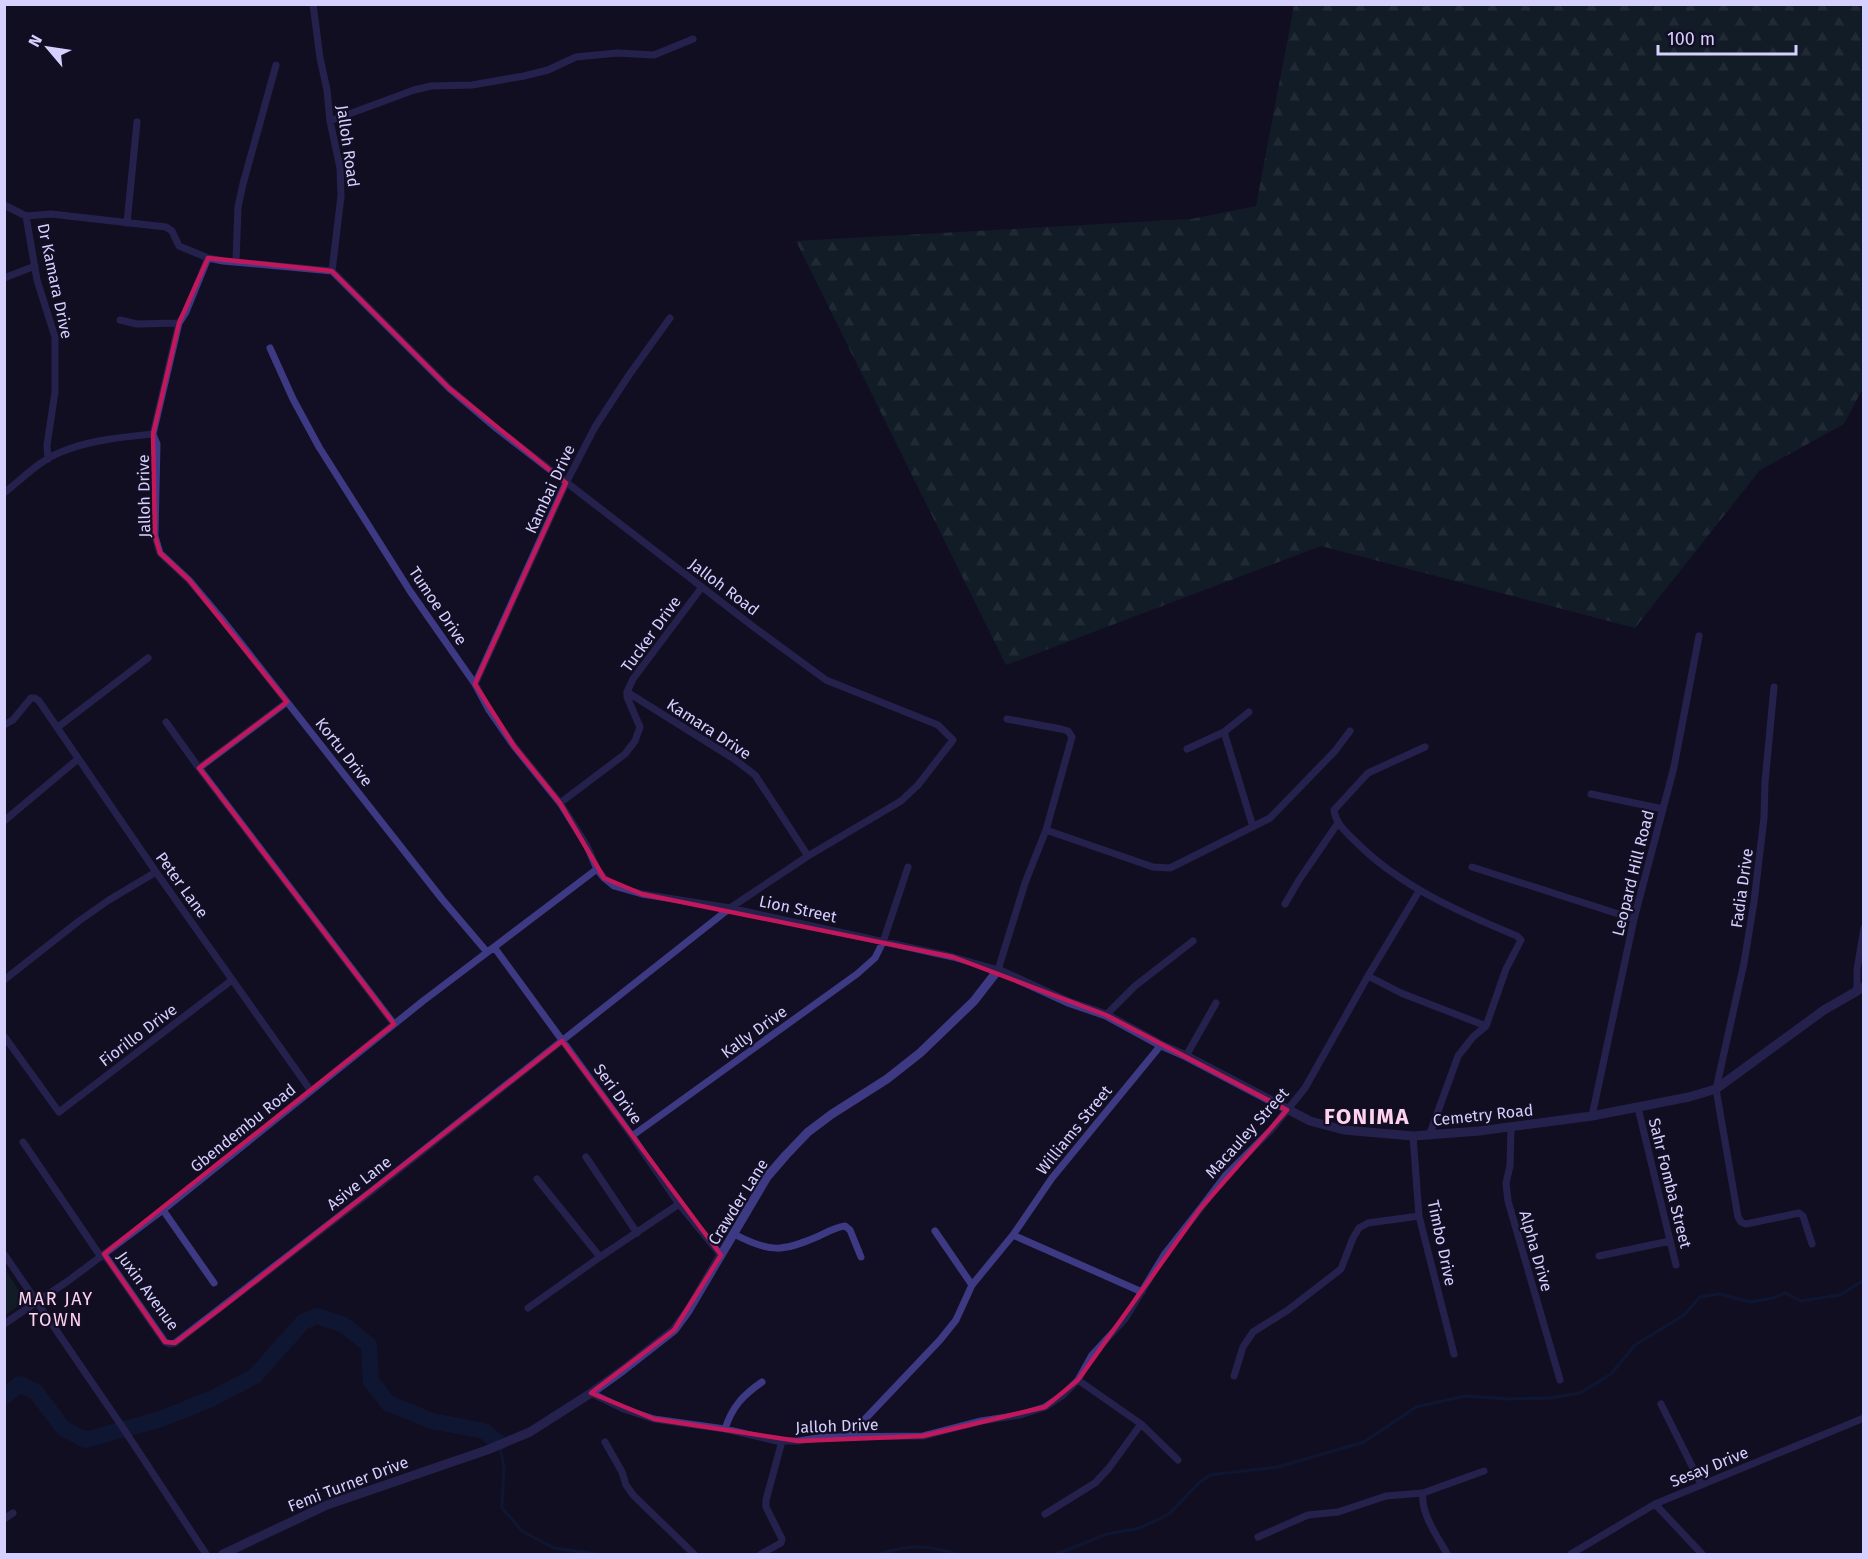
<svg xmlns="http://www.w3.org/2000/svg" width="1868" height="1559" font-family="'Fira Sans',sans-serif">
  <defs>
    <pattern id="forest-firs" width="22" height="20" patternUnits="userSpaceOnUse" patternTransform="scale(1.5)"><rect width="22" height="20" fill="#112d2c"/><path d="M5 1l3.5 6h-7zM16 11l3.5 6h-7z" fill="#334a4c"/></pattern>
  </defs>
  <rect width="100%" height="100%" fill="#120e23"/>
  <path fill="#112d2c" d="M4,1268L26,1301L5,1315H4Z"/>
  <path fill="url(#forest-firs)" d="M1294,5H1863V388L1844,424L1760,470L1635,628L1321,546L1006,665L796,241L1191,219L1256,206Z"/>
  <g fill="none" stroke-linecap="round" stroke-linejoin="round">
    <path stroke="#0c2044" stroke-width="3" d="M500,1447L504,1467L502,1508L522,1531L554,1548L595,1554
      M879,1554C914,1544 923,1545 958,1554
      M1057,1554L1107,1534L1140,1528L1169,1514L1200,1482L1210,1475L1278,1467L1364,1442L1416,1407L1465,1396L1509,1399L1549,1398L1580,1393L1611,1374L1635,1345L1684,1315L1700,1297L1720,1294L1750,1302L1773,1298L1785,1293L1801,1301L1840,1295L1864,1280"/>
    <path stroke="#0c2044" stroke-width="16" d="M4,1397L20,1384L36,1392L63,1428L85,1440L161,1419L211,1399L255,1376L303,1322L317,1316L344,1325L369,1345L371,1381L388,1403L432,1421L484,1431L499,1443"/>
    <path stroke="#3d3982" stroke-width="7" d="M313,4L320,58L327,90L330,121L340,168L341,196L332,271
      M330,121L414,90L431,86L472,85L524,76L548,70L576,57L617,53L654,55L693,39
      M4,205L26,216L51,214L166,227L172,231L179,246L208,258L223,261L332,271
      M26,216L37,280L55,337V392L47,445L48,459
      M127,223L137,122
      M236,262L238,207L243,184L276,65
      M4,278L35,266
      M120,320L137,324L179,323
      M270,348L293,399L319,447L410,591L475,684L489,710L514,746L560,803L587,846L597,869L604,878L614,886L642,894L730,908L953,957L998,970L1025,883L1046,830L1072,737L1068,731L1061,729L1007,719
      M153,434L179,323L186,312L208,258
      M4,493C22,479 40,460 61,452C89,440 123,437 153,434L157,444L155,536L160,553L189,580L221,618L442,899L487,952
      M475,684L566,483L595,427L629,375L670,318
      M1774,687L1765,782L1764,818L1754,902L1744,963L1716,1089L1738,1217L1741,1222L1746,1224L1799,1213L1803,1216L1812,1244
      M627,692L734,759L755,775L808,856
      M166,722L199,768L394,1024
      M4,725L13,720L31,698H35L39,701L156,872L311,1091
      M58,727L148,658
      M1224,732L1253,827
      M1425,747L1368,773L1334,810C1336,824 1345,831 1354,840C1399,886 1459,912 1517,936L1521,940L1506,969L1486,1026L1473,1037L1458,1056L1429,1136
      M1187,749L1224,732L1249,712
      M199,768L287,702
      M1591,794L1663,809
      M560,803L625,754L635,741L640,727L627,697V692L633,679L702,587
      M4,821L78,759
      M1046,830L1153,867L1170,868L1270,818L1335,751L1350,731
      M1472,867L1634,919
      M1285,904L1299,880L1338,823
      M494,947L632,1136L679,1204L721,1255
      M1368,976L1401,993L1486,1026
      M4,980L79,921L109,900L156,872
      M1857,990V970L1864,928
      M1106,1015L1135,986L1193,941
      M4,1036L59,1112L232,980
      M1186,1056L1216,1003
      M1638,1108L1676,1265
      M1592,1116L1634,919L1674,767L1699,636
      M1511,1128L1510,1166L1506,1183L1508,1201L1560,1380
      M632,1136L857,974L875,958L883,942L908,867
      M1413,1136L1419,1216L1454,1354
      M23,1142L101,1257
      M586,1157L637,1233
      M537,1179L600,1257L679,1204
      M163,1210L214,1283
      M935,1231L972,1285
      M734,1234C770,1253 782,1252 819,1236C827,1232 836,1227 845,1226L850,1230L861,1257
      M1013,1235L1142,1292
      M4,1254L121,1425L206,1554
      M104,1254L165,1342L170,1344L175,1343L373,1190L730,908L808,856L901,801L918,785L953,740L938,725L826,680L755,628L496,428L449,388L332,271
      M1599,1256L1670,1241
      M528,1308L600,1257
      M4,1324L68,1281L163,1210L423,1001L597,869
      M1234,1376L1243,1347L1253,1332L1288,1310L1341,1269L1353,1238L1359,1228L1368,1223L1419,1216
      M1078,1380L1141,1424L1178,1460
      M591,1393L624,1409L654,1419L725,1429L777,1441H798L825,1437L923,1436L981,1421L1020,1415L1045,1407L1063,1395L1078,1380L1092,1355L1125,1319L1164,1255L1200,1209L1225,1176L1271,1130L1305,1088L1368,976L1419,891
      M1661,1404L1701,1484
      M725,1429C732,1407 743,1395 762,1382
      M848,1437L940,1340L956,1320L972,1285L1013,1235L1052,1178L1161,1045
      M605,1442L622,1472L626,1485L634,1496L694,1554
      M1655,1504L1702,1554
      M1045,1514L1095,1483L1109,1468L1141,1424
      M4,1519L13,1513
      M1258,1537L1308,1515L1338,1512L1386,1496L1423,1493
      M761,1554L781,1543L782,1539L766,1507V1500L782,1441
      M1447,1554C1438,1537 1420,1513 1423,1493L1484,1471
      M1571,1554L1655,1504L1864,1418"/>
    <path stroke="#3d3982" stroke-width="9" d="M223,1554L327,1505L487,1450L530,1432L591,1393L623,1370L674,1330L688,1311L767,1177L786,1155L808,1132L832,1114L887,1079L920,1053L974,1001L998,970L1068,1002L1106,1015L1161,1045L1186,1056L1310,1121L1344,1130L1413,1136L1479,1131L1592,1116L1689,1097L1716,1089L1824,1010L1864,987"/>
  </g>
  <path d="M0 0H1868V1559H0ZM208,258L332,271L449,388L566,483L475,684L514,746L560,803L604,878L642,894L953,957L1106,1015L1287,1110L1200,1209L1078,1380L1045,1407L923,1436L798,1441L654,1419L591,1393L674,1330L721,1255L562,1041L225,1305L175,1343L165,1342L104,1254L394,1024L199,768L287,702L189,580L160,553L155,536L153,434L179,323Z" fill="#120e23" fill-opacity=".55" fill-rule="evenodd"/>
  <path fill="none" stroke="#c2185b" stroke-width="4.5" stroke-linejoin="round" d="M208,258L332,271L449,388L566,483L475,684L514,746L560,803L604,878L642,894L953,957L1106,1015L1287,1110L1200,1209L1078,1380L1045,1407L923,1436L798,1441L654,1419L591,1393L674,1330L721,1255L562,1041L225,1305L175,1343L165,1342L104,1254L394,1024L199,768L287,702L189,580L160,553L155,536L153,434L179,323Z"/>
  <g text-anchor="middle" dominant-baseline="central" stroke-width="4.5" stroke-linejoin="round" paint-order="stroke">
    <g font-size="16" fill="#d6d0ff" stroke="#120e23">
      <text transform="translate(348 146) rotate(82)">Jalloh Road</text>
      <text transform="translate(55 281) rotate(78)">Dr Kamara Drive</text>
      <text transform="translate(550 489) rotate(-65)">Kambai Drive</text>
      <text transform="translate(144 496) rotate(-91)">Jalloh Drive</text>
      <text transform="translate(724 587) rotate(37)">Jalloh Road</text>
      <text transform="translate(438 606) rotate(56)">Tumoe Drive</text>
      <text transform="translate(651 634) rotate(-54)">Tucker Drive</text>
      <text transform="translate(709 729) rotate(33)">Kamara Drive</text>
      <text transform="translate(344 752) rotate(52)">Kortu Drive</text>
      <text transform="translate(1633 873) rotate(-76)">Leopard Hill Road</text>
      <text transform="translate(182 885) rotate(54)">Peter Lane</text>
      <text transform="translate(1742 888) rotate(-82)">Fadia Drive</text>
      <text transform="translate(798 909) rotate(12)">Lion Street</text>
      <text transform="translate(754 1032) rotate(-36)">Kally Drive</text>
      <text transform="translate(138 1035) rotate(-37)">Fiorillo Drive</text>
      <text transform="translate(618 1094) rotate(54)">Seri Drive</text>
      <text transform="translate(1483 1115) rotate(-6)">Cemetry Road</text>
      <text transform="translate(243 1128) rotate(-39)">Gbendembu Road</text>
      <text transform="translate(1074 1130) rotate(-51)">Williams Street</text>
      <text transform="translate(1247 1133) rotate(-48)">Macauley Street</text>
      <text transform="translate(359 1183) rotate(-38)">Asive Lane</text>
      <text transform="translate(1670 1183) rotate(76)">Sahr Fomba Street</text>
      <text transform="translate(738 1202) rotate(-58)">Crawder Lane</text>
      <text transform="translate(1442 1243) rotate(78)">Timbo Drive</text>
      <text transform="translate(1536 1251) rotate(74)">Alpha Drive</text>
      <text transform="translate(148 1291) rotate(54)">Juxin Avenue</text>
      <text transform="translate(837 1426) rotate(-2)">Jalloh Drive</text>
      <text transform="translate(1709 1467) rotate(-22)">Sesay Drive</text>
      <text transform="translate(348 1484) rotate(-21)">Femi Turner Drive</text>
    </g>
    <g font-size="18" letter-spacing="1.5" fill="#ffd2ee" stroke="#120e23">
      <text x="56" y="1299">MAR JAY<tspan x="56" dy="21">TOWN</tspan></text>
    </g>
    <g font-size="22" font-weight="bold" letter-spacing="1.5" fill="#ffd2ee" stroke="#120e23">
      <text x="1367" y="1116">FONIMA</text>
    </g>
  </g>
  <rect width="1868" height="1559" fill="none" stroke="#d6d0ff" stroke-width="12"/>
  <g transform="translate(48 48) rotate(299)" stroke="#120e23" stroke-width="4.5" paint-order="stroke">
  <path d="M0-4.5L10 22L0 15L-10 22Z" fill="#d6d0ff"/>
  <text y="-9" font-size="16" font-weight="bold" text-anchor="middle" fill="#d6d0ff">N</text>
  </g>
  <path d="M1658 45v9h138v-9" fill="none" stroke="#d6d0ff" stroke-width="3"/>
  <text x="1667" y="45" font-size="18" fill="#d6d0ff" stroke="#120e23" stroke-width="4.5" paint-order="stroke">100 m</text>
</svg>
